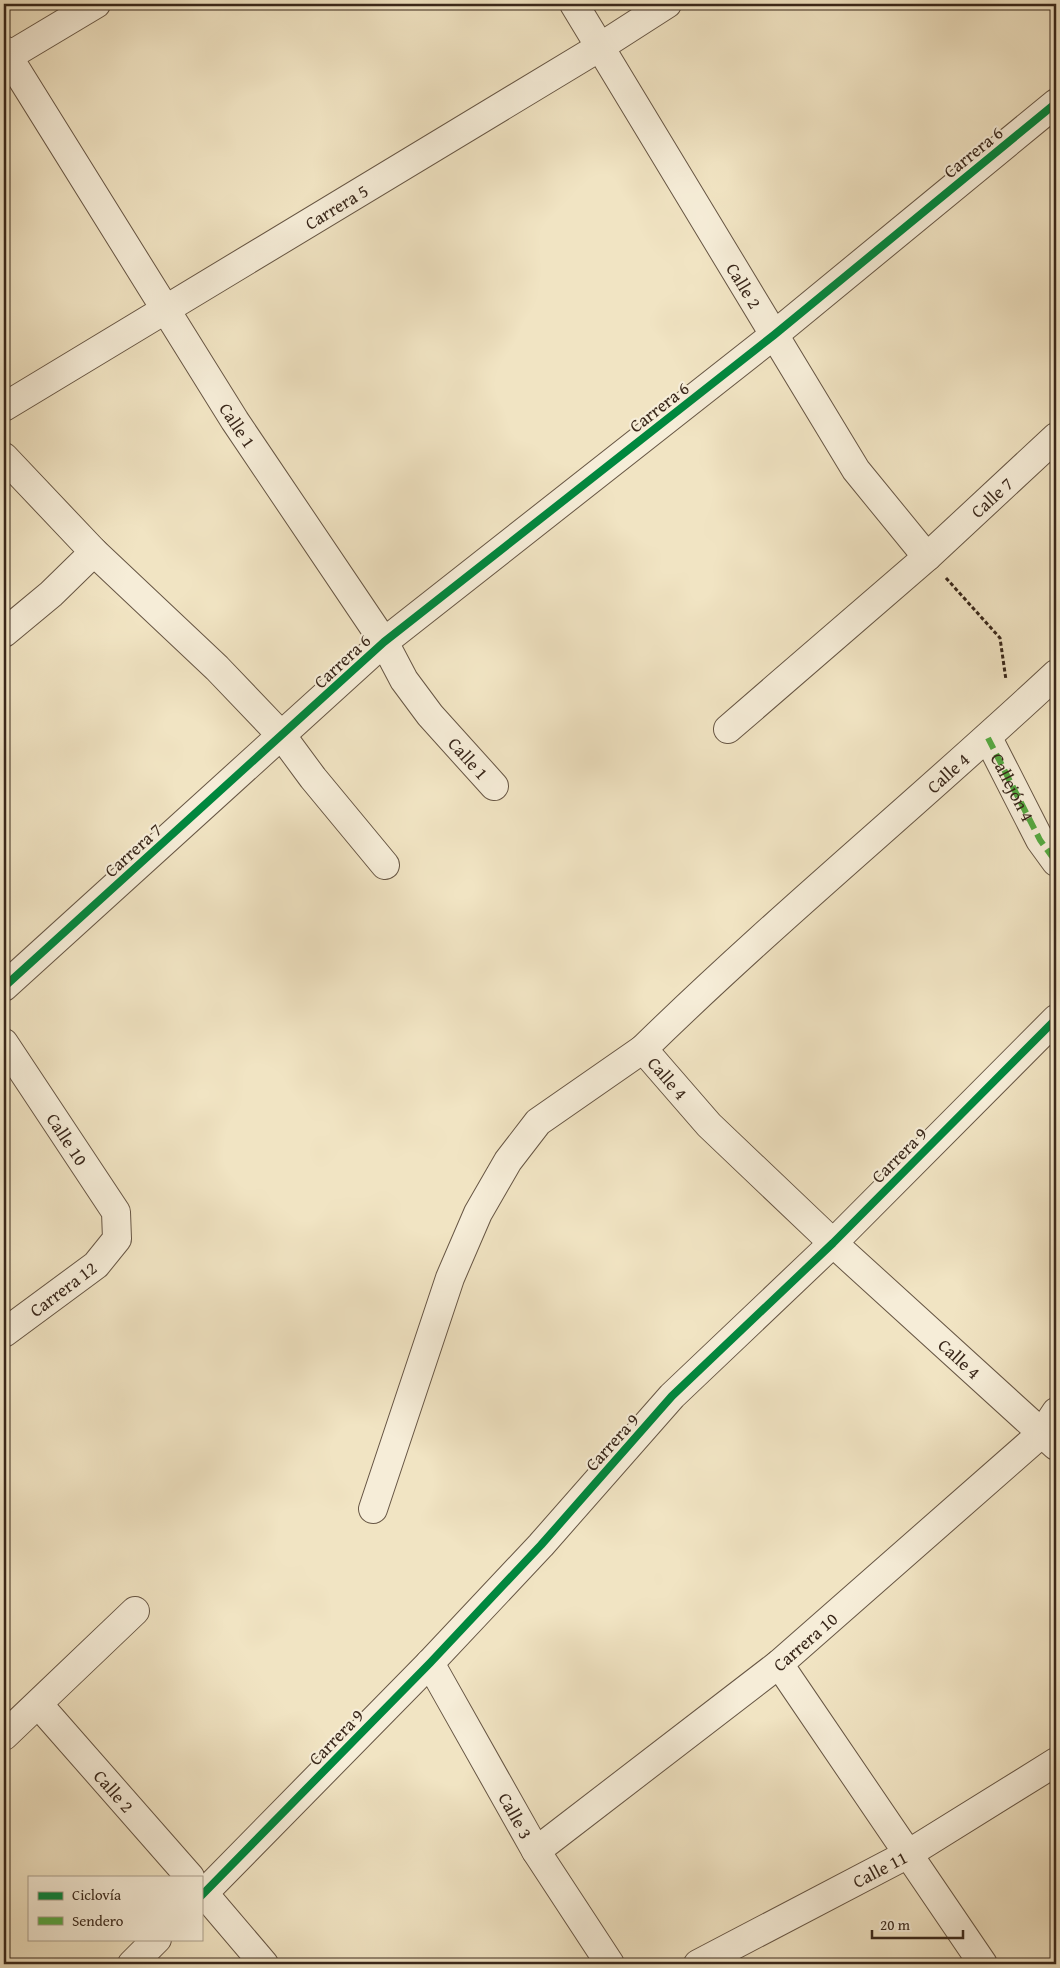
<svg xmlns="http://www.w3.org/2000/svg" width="1060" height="1968" font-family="'Gentium Book Plus',serif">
  <rect width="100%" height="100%" fill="#f1e4c3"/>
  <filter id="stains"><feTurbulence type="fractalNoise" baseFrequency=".004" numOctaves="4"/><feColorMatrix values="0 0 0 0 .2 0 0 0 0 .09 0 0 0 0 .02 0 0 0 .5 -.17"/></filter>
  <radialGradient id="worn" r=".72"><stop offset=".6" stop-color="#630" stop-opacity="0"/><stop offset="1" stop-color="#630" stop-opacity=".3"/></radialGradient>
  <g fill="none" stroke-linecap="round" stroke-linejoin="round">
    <defs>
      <g id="minor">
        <path id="s1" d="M574,4L856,470L927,557"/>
        <path id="s2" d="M4,50L235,421L384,642L404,680L430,715L494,786"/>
        <path d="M4,59L96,4"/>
        <path id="s3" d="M4,407L600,47L667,4"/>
        <path d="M4,457L94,552L217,668L282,736L313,778L385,865"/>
        <path d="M4,633L51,594L94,552"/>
        <path id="s4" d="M1056,674C920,801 776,919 643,1049L709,1125L833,1243L1056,1446"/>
        <path id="s5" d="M728,729L927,557L1056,437"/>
        <path id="s6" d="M988,738L1040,840L1056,862"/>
        <path d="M4,987L384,642L774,335L1056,103"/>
        <path id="s7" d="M4,1043L116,1212L117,1239L96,1265L4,1333"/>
        <path d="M373,1509L450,1278L478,1213L508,1161L538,1122L643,1049"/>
        <path id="s8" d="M430,1663L536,1851L610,1964"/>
        <path d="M779,1664L983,1964"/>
        <path id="s9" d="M39,1705L190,1877"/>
        <path d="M4,1736L135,1611"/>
        <path id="s10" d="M536,1851L779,1664L1042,1433L1056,1412"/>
        <path d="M201,1890L264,1964"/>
        <path d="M201,1896L430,1663L541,1545L672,1396L833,1243L1056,1019"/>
        <path d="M132,1964L157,1939"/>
        <path id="s11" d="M698,1964L908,1854L1056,1762"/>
      </g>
    </defs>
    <use href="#minor" stroke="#675644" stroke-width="30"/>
    <path stroke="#39271a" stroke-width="3" stroke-dasharray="4 2.5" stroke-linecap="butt" d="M946,578L1000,638L1006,680"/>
    <use href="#minor" stroke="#f6edd8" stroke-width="28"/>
    <path stroke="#55aa42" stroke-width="6" stroke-dasharray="12 6" stroke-linecap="butt" d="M988,738L1040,840L1056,862"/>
    <defs>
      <path id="cycleway" d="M4,987L384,642L774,335L1056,103
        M201,1896L430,1663L541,1545L672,1396L833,1243L1056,1019"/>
    </defs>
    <use href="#cycleway" stroke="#f6edd8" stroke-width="11"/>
    <use href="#cycleway" stroke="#00873e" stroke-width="8"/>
  </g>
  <g text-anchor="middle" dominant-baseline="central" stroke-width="4.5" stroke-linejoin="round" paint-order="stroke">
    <g font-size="18" fill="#39271a" stroke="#f6edd8">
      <text transform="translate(973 152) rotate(-39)">Carrera 6</text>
      <text stroke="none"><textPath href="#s3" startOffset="388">Carrera 5</textPath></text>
      <text stroke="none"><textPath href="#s1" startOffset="329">Calle 2</textPath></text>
      <text transform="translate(659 407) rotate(-38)">Carrera 6</text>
      <text stroke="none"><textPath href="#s2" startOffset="442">Calle 1</textPath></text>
      <text stroke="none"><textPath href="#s5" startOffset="351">Calle 7</textPath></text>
      <text transform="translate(342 661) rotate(-43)">Carrera 6</text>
      <text stroke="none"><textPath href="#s2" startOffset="848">Calle 1</textPath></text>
      <text transform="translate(948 773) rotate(-42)">Calle 4</text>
      <text stroke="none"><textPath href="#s6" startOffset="55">Callejón 4</textPath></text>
      <text transform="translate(133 850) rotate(-42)">Carrera 7</text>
      <text stroke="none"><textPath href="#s4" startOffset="596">Calle 4</textPath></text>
      <text stroke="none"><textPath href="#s7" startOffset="115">Calle 10</textPath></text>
      <text transform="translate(899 1155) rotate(-45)">Carrera 9</text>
      <text transform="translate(63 1289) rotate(-37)">Carrera 12</text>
      <text stroke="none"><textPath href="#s4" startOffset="1001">Calle 4</textPath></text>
      <text transform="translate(612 1442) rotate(-48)">Carrera 9</text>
      <text stroke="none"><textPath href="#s10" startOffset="341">Carrera 10</textPath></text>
      <text transform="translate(336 1737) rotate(-46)">Carrera 9</text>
      <text stroke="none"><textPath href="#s9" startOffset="114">Calle 2</textPath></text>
      <text stroke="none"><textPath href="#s8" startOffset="175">Calle 3</textPath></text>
      <text stroke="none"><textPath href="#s11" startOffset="205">Calle 11</textPath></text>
    </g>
  </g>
  <rect width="1060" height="1968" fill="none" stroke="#f1e4c3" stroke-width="20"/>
  <rect x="5" y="5" width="1050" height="1958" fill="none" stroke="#39271a" stroke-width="2.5"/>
  <rect x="10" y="10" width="1040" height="1948" fill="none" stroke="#39271a"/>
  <rect x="28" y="1876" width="175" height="65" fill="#f6edd8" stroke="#aa9e8c"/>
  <rect x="38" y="1892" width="25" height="8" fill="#00873e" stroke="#aa9e8c"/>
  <text x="72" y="1900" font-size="15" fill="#39271a">Ciclovía</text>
  <rect x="38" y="1917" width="25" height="8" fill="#55aa42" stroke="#aa9e8c"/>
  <text x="72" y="1926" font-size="15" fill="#39271a">Sendero</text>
  <path d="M872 1930v8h91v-8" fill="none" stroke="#39271a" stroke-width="2.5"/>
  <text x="880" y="1930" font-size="15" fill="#39271a" stroke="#f6edd8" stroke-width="4" paint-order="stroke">20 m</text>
  <rect width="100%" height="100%" filter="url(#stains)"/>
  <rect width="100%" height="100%" fill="url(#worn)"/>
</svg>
